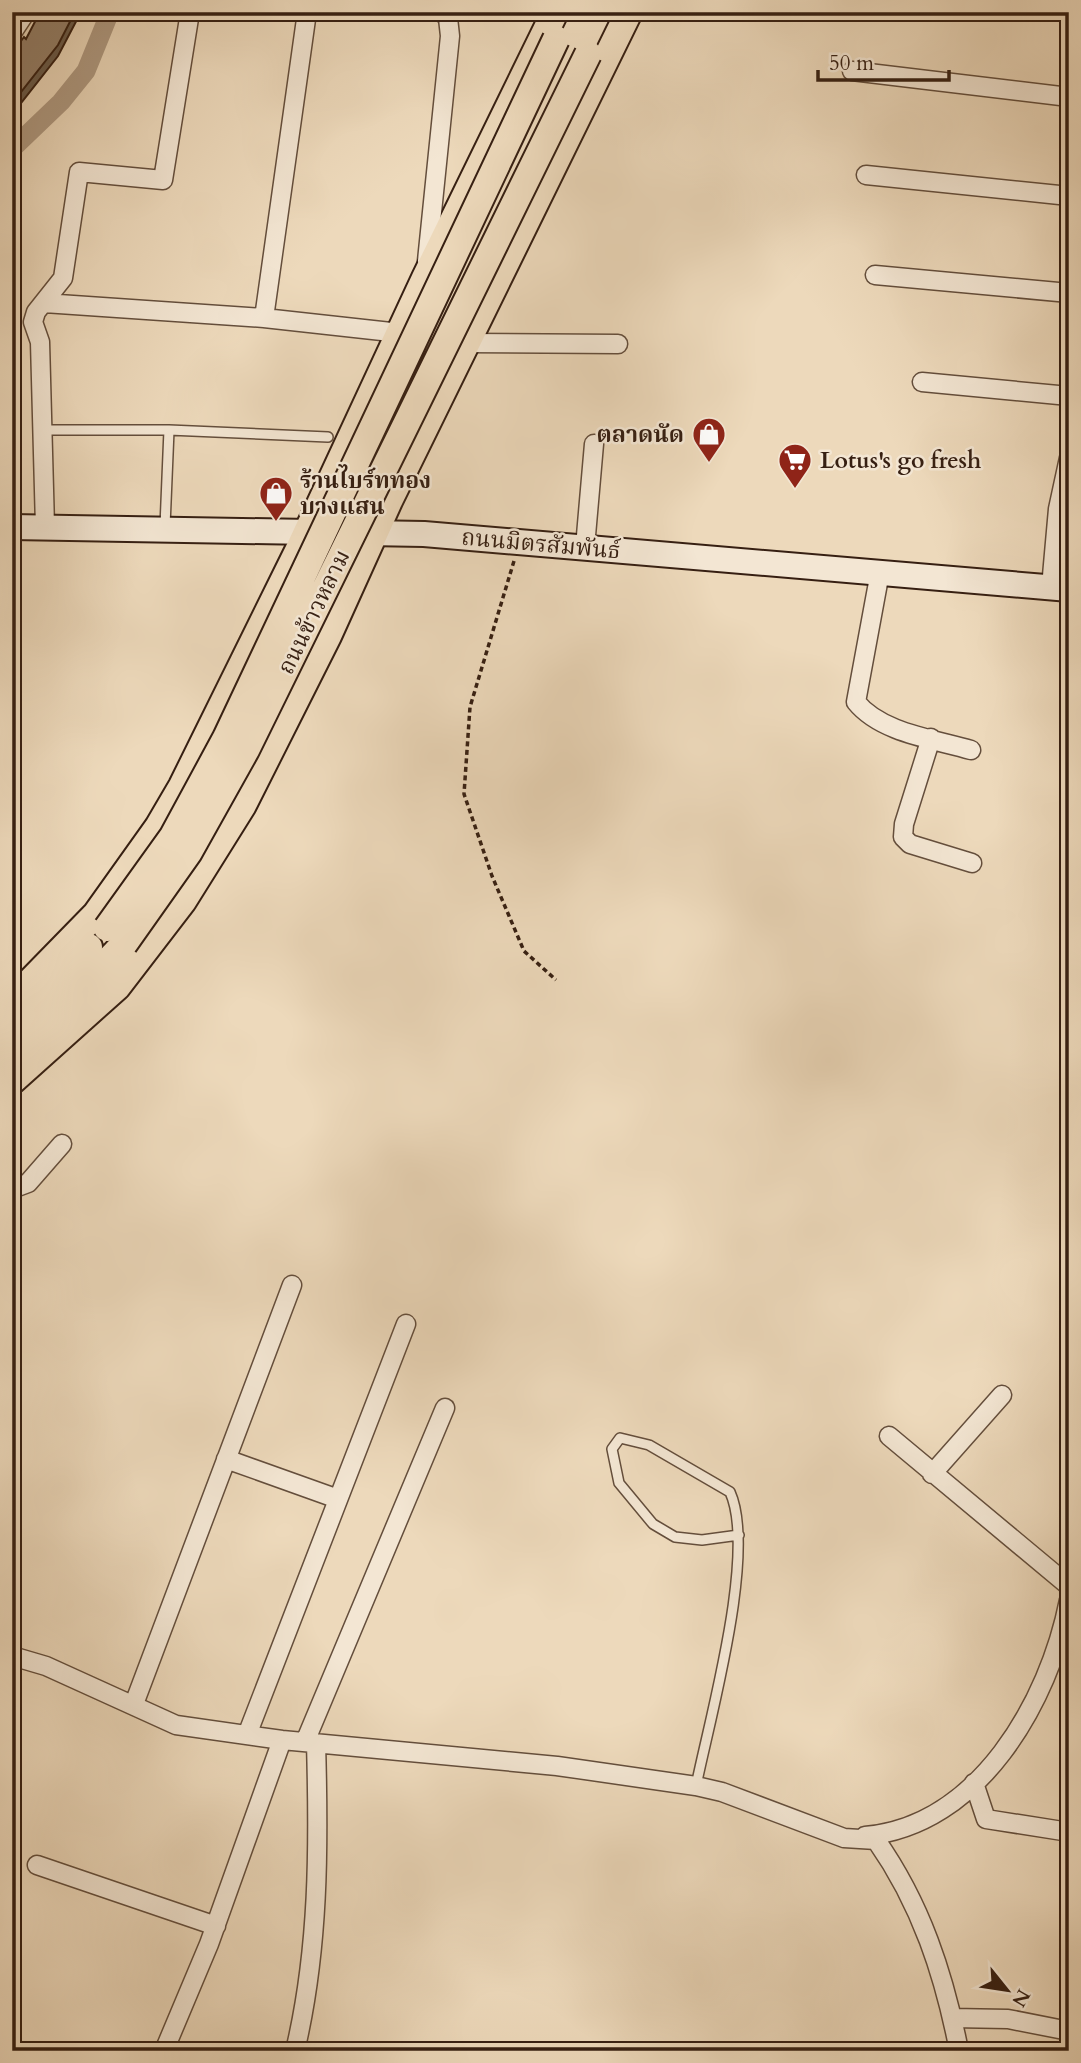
<svg xmlns="http://www.w3.org/2000/svg" width="1081" height="2063" font-family="Cardo,'Noto Serif Thai',serif">
  <rect width="100%" height="100%" fill="#edd9bb"/>
  <filter id="stains"><feTurbulence type="fractalNoise" baseFrequency=".00286" numOctaves="4"/><feColorMatrix values="0 0 0 0 .2 0 0 0 0 .09 0 0 0 0 .02 0 0 0 .5 -.17"/></filter>
  <radialGradient id="worn" r=".72"><stop offset=".6" stop-color="#630" stop-opacity="0"/><stop offset="1" stop-color="#630" stop-opacity=".3"/></radialGradient>
  <g fill="none" stroke-linecap="round" stroke-linejoin="round">
    <path stroke="#af9a82" stroke-width="19" d="M12,149L61,102L86,71L110,12"/>
    <defs>
      <path id="lane" d="M43,430H169L328,437
        M165,526L169,430
        M696,1786C710,1717 757,1552 730,1492L649,1445L620,1438L612,1449L619,1483L653,1524L675,1537L702,1540L739,1535"/>
      <path id="street" d="M12,33L26,12
        M852,71L1069,97
        M866,175L1069,196
        M427,261L450,36L448,18L442,12
        M875,275L1069,293
        M44,303L264,318L400,333
        M264,318L307,12
        M465,343L618,344
        M922,382L1069,396
        M45,527L40,342L33,322L36,312L63,278L79,172L163,180L190,12
        M585,547L594,444
        M880,572L856,702C881,733 934,739 971,750
        M1051,587L1058,509L1069,458
        M1065,588L1069,551
        M931,738L904,824L903,837L910,844L972,863
        M12,1189L28,1183L62,1144
        M889,1436L1069,1586
        M226,1459L338,1499
        M932,1474L1002,1395
        M12,1656L46,1666L176,1725L282,1740L557,1766L696,1786L722,1792L844,1838L876,1840C921,1904 944,1974 959,2051
        M134,1704L292,1285
        M247,1735L406,1324
        M305,1742L445,1408
        M974,1783L986,1819L1069,1832
        M865,1836C979,1826 1049,1702 1069,1600
        M37,1865L216,1926
        M952,2018L1008,2019L1069,2031
        M164,2051L209,1944L282,1740
        M295,2051C319,1950 319,1847 316,1743"/>
      <path id="secondary" d="M12,527L424,534L1069,589"/>
      <path id="primary" d="M12,1000L96,914L158,827L182,786L301,545L425,278L555,12
        M12,1027L89,947
        M12,1056L34,1039L124,944
        M12,1081L117,987L183,901L243,805L328,636L389,501L629,12"/>
    </defs>
    <use href="#lane" stroke="#644e3c" stroke-width="12"/>
    <use href="#street" stroke="#644e3c" stroke-width="21"/>
    <use href="#secondary" stroke="#361f12" stroke-width="28"/>
    <use href="#primary" stroke="#361f12" stroke-width="30"/>
    <path stroke="#361f12" stroke-width="3.5" stroke-dasharray="5 3.5" stroke-linecap="butt" d="M514,561L470,707L464,794L492,876L524,951L556,980"/>
    <use href="#lane" stroke="#f3e6d3" stroke-width="9"/>
    <use href="#street" stroke="#f3e6d3" stroke-width="18"/>
    <use href="#secondary" stroke="#f3e6d3" stroke-width="24"/>
    <use href="#primary" stroke="#edd9bb" stroke-width="26"/>
    <defs>
      <path id="primary-bridge" d="M107,928L173,836L226,738L556,39
        M124,944L189,852L246,750L588,54"/>
    </defs>
    <use href="#primary-bridge" stroke="#361f12" stroke-width="30" stroke-linecap="butt"/>
    <use href="#primary-bridge" stroke="#edd9bb" stroke-width="26"/>
  </g>
  <path fill="#685a4a" stroke="#361f12" stroke-width="2" d="M75,12H81L58,56L21,103L12,113V102Z"/>
  <path fill="#95806a" stroke="#361f12" stroke-width="2" d="M40,12H75L58,45L21,92L12,102V53L24,37L26,39Z"/>
  <defs>
    <symbol id="shop-pin" viewBox="-11 -11 22 30"><path d="M0 17L-7.5 6A9.5 9.5 0 1 1 7.5 6Z" fill="#8f2418" stroke="#f3e6d3"/><path d="M-5-2.5h2.3a2.7 3.5 0 0 1 5.4 0H5L5.5 6h-11ZM-1.5-2.5h3a1.5 2.3 0 0 0-3 0Z" fill="#fff"/></symbol>
    <symbol id="supermarket-pin" viewBox="-11 -11 22 30"><path d="M0 17L-7.5 6A9.5 9.5 0 1 1 7.5 6Z" fill="#8f2418" stroke="#f3e6d3"/><path d="M-6-5.5h2.5l.6 2H6L4.5 2H-2.5L-4.4-4H-6ZM-1.5 3.2a1.3 1.3 0 1 0 .1 0ZM3 3.2a1.3 1.3 0 1 0 .1 0Z" fill="#fff"/></symbol>
  </defs>
  <g fill-rule="evenodd">
    <use href="#shop-pin" x="690" y="415" width="38" height="52"/>
    <use href="#supermarket-pin" x="776" y="441" width="38" height="52"/>
    <use href="#shop-pin" x="257" y="474" width="38" height="52"/>
  </g>
  <g text-anchor="middle" dominant-baseline="central" stroke-width="5" stroke-linejoin="round" paint-order="stroke">
    <g font-size="23" font-weight="bold" fill="#361f12" stroke="#f3e6d3" text-anchor="start">
      <text x="684" y="434" text-anchor="end">ตลาดนัด</text>
      <text x="820" y="460">Lotus's go fresh</text>
      <text x="300" y="480">ร้านไบร์ททอง<tspan x="300" dy="26">บางแสน</tspan></text>
    </g>
    <g font-size="23" fill="#361f12" stroke="#f3e6d3">
      <text transform="translate(541 544) rotate(5)">ถนนมิตรสัมพันธ์</text>
      <text transform="translate(314 612) rotate(-64)">ถนนข้าวหลาม</text>
    </g>
  </g>
  <rect width="1081" height="2063" fill="none" stroke="#edd9bb" stroke-width="42"/>
  <rect x="14" y="14" width="1053" height="2035" fill="none" stroke="#361f12" stroke-width="3.5"/>
  <rect x="21" y="21" width="1039" height="2021" fill="none" stroke="#361f12" stroke-width="2"/>
  <g transform="translate(1007 1990) rotate(120)" stroke="#f3e6d3" stroke-width="5" paint-order="stroke">
  <path d="M0-5L12 26L0 18L-12 26Z" fill="#361f12"/>
  <text y="-10" font-size="19" font-weight="bold" text-anchor="middle" fill="#361f12">N</text>
  </g>
  <path d="M818 70v10h131v-10" fill="none" stroke="#361f12" stroke-width="3.5"/>
  <text x="829" y="70" font-size="21" fill="#361f12" stroke="#f3e6d3" stroke-width="5" paint-order="stroke">50 m</text>
  <rect width="100%" height="100%" filter="url(#stains)"/>
  <rect width="100%" height="100%" fill="url(#worn)"/>
</svg>
